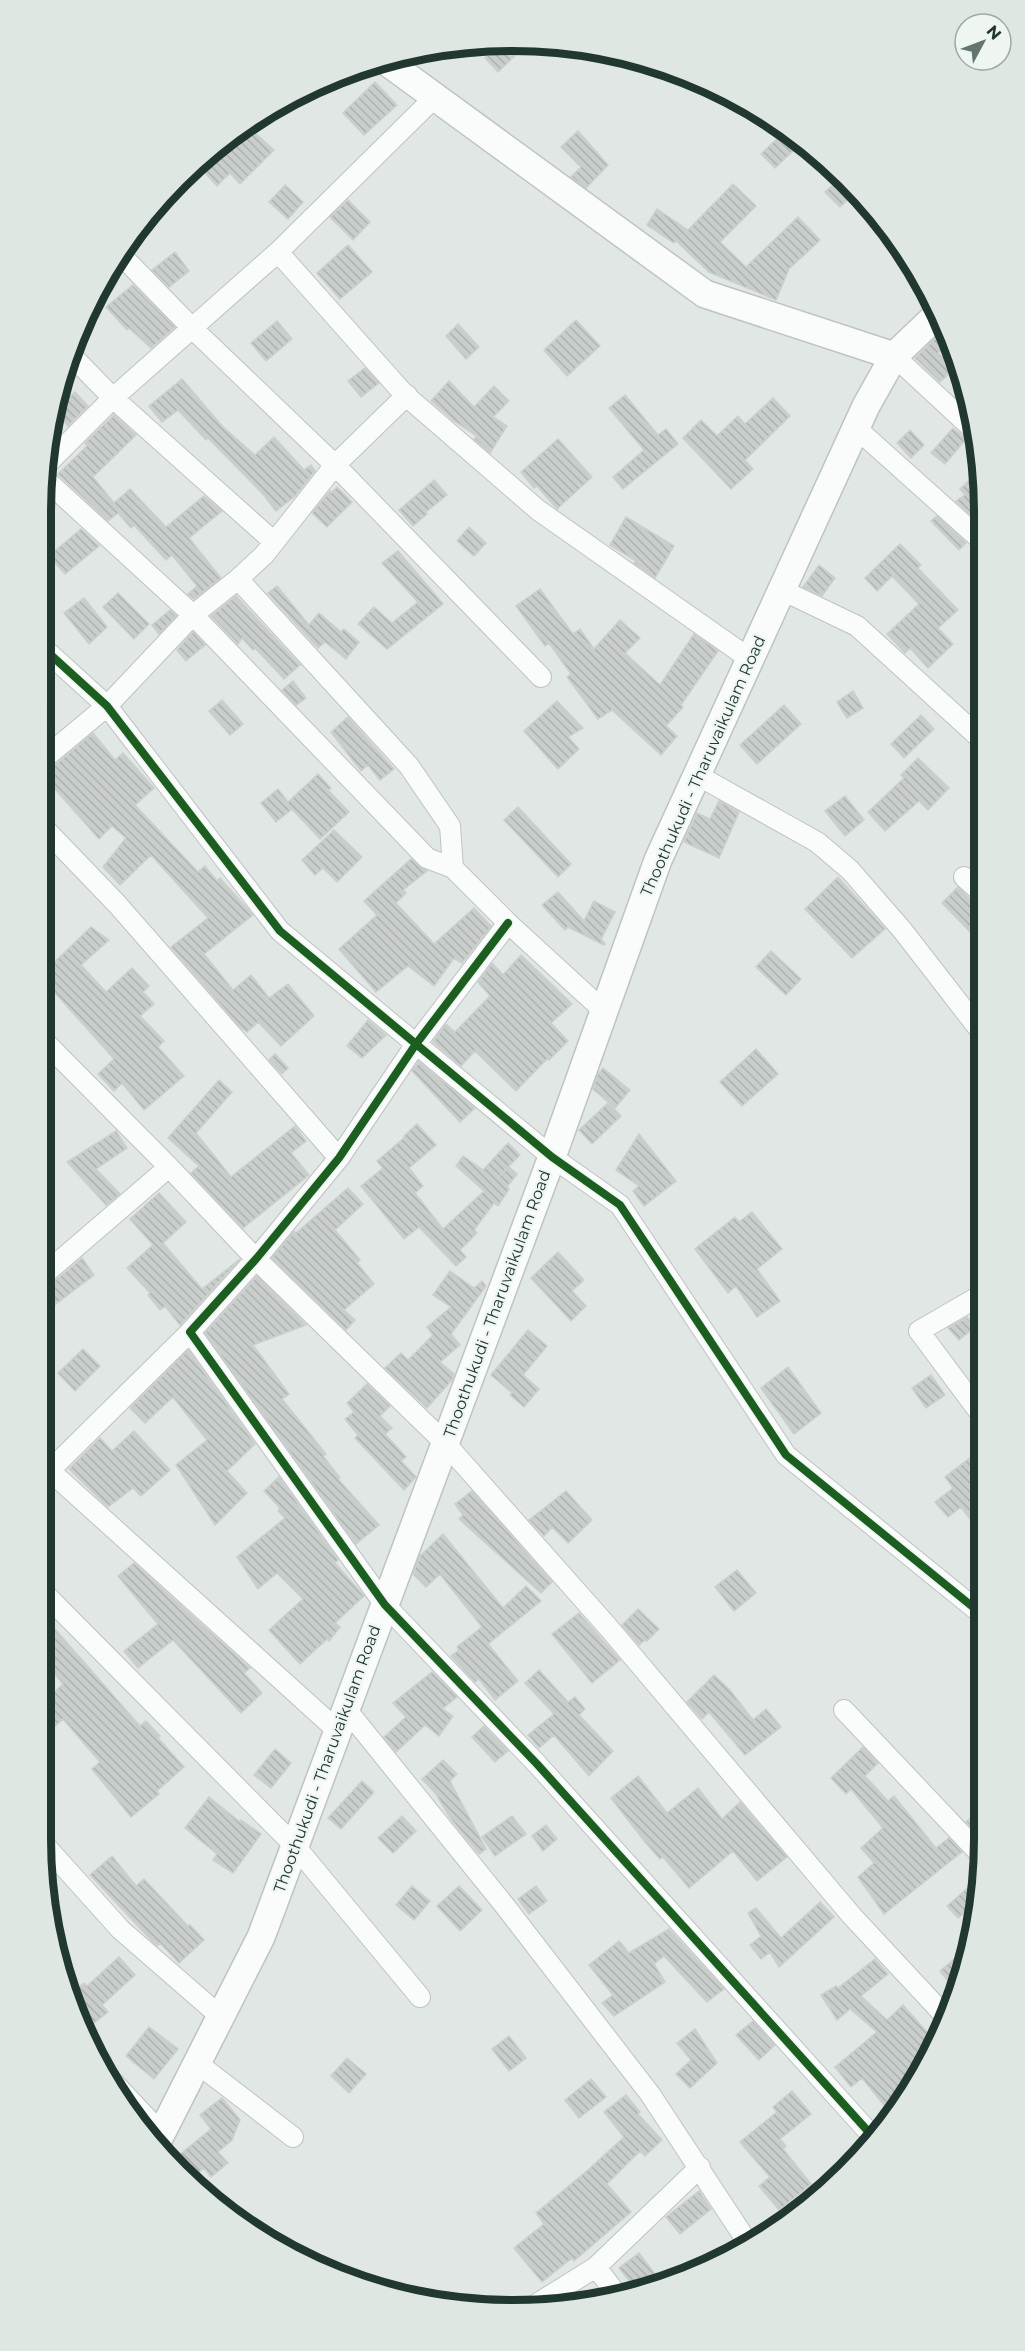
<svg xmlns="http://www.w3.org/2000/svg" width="1025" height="2351" font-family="Montserrat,sans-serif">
  <defs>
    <pattern id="building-back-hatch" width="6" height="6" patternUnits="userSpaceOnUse" patternTransform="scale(1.5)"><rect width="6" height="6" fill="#c9cecc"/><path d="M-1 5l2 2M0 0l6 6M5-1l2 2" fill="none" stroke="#acb2b0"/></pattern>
  </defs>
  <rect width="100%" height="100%" fill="#e1e7e4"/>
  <path fill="url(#building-back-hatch)" stroke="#cad0cd" stroke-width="1.5" d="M501,42L528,43L498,72L485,58Z
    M375,82L397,105L364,135L343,113Z
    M246,125L274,150L240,184L230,173L217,186L197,164L225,138Z
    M578,131L608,165L586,188L571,177L581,167L561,147Z
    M781,135L795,149L775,168L761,154Z
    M840,178L855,193L840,207L825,192Z
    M733,184L756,206L720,242L746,267L798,217L820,240L789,269L776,300L709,272L676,241L674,243L647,225L657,209L688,230Z
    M285,185L303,202L288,219L269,202Z
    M348,200L370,222L353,240L330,217Z
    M348,245L372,272L340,299L317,273Z
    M175,252L189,271L169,287L152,270Z
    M133,285L175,327L151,348L129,328L127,330L106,307Z
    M576,320L600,346L567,376L544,350Z
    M277,321L292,339L266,361L251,343Z
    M458,324L479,347L466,359L446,336Z
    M946,328L951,340L938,353L954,369L940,382L915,358Z
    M365,368L379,383L361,397L348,381Z
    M182,379L223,427L255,455L274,437L304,470L311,465L315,471L295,496L276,511L262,493L208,438L206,440L178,410L162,422L149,406Z
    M449,381L474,407L494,386L509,401L493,417L507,426L490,453L474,439L477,436L454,421L431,401Z
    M75,392L88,406L68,426L57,413L58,408Z
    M625,395L658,435L666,429L678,444L623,489L613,477L644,450L609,408Z
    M773,398L790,416L745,460L753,469L731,489L683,438L701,420L717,436L738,416L745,424Z
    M114,415L136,435L93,477L114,503L130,489L166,527L204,496L222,511L189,538L221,578L194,599L188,594L197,586L172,555L166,560L134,525L131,528L118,513L108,521L58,474L87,446L85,443Z
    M953,428L966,439L945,464L931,453Z
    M910,430L924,445L911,458L897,443Z
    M558,439L592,477L557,509L537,486L534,488L521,472Z
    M980,470L981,489V524L956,501L965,495L960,489Z
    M434,480L447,495L426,512L427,514L413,526L399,510Z
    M337,487L352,502L327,527L312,513L330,491L331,493Z
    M937,516L966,543L959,550L931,521Z
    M626,517L674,546L655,578L634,563L636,561L610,545Z
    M469,527L486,543L474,556L457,541Z
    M81,529L99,546L65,574L49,556Z
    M900,544L921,565L918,568L958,610L938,628L953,644L928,668L910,648L905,653L887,634L919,604L892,576L877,591L865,578Z
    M398,551L443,604L387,649L358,624L374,607L392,623L418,602L382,563Z
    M819,565L835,578L822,596L803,587Z
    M277,586L309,625L319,613L341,632L344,629L359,642L346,659L325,642L318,648L268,593Z
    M540,589L573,634L580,629L594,649L620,620L640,638L625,653L660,685L694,634L718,651L681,705L683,707L666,726L677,736L661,755L612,710L598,719L567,677L571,674L549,643L545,646L516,606Z
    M118,593L149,624L134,639L103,607Z
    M236,596L300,665L284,679L255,648L253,650L242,638L238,644L211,616Z
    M84,598L107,627L89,644L64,613Z
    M170,610L176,616L159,634L152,625Z
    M193,632L205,645L186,661L177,650Z
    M293,681L306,698L296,705L282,690Z
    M853,691L863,708L847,718L837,702Z
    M222,700L243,724L230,735L209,711Z
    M557,701L583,728L568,737L579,749L558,769L524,731Z
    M784,705L801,724L757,764L740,745Z
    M921,715L934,729L904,758L891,744Z
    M348,717L394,769L380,780L368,765L361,771L331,732Z
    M93,733L115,760L123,753L154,788L135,805L198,872L205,866L217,881L220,878L253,915L204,954L233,990L251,975L269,998L288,984L314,1016L281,1046L258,1022L247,1032L239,1026L171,947L208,918L153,857L150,856L120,885L103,867L126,838L112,826L99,839L54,788L40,799V773L49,770Z
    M918,758L949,788L928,810L919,801L885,831L868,812L904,778L901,775Z
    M318,774L331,788L328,790L349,812L320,839L292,809L276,822L261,803L278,789L288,802Z
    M845,796L864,820L845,836L825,811Z
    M719,801L739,812L719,858L684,842L697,813L710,819Z
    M518,807L571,864L558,877L504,820Z
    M334,830L362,857L337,882L323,868L315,875L302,860Z
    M411,859L427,871L403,890L406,893L396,903L434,944L474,908L491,926L462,963L454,958L434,986L408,966L376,992L339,949L377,915L364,901Z
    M838,877L885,929L852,958L805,909Z
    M958,887L973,902L982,905V922L971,933L942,903Z
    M558,892L584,921L594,901L615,912L601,939L605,944L604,945L568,927L565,930L542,905Z
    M91,927L109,940L81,965L106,992L132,968L149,986L143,992L154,1004L140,1016L164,1041L158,1047L184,1076L144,1110L122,1083L114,1091L98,1074L114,1059L40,976Z
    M771,951L801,979L786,995L756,967Z
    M521,955L572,1004L551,1023L568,1041L549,1060L548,1058L516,1091L475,1051L461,1066L433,1042L446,1024L455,1032L490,996L478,982L492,963L503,975Z
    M368,1020L386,1035L362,1058L347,1046Z
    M756,1049L778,1074L742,1106L720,1082Z
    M275,1054L288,1068L282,1074L269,1060Z
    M419,1062L475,1108L460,1122L412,1071Z
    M603,1068L630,1090L615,1108L593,1089L598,1074Z
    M219,1080L232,1092L196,1133L231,1177L295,1126L306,1141L291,1153L309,1175L243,1228L191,1173L199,1166L168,1138Z
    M608,1103L621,1116L592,1144L579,1130Z
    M417,1124L436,1145L409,1168L423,1186L415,1193L443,1229L484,1191L456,1166L463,1156L483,1170L508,1143L520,1155L496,1179L509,1167L517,1174L507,1187L509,1189L498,1206L494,1203L474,1230L477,1233L460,1250L466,1257L456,1266L419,1227L404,1239L361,1186L383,1168L377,1161L405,1137L404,1136Z
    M116,1131L127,1148L96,1169L120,1194L106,1205L67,1162Z
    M639,1134L676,1181L644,1206L633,1191L639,1186L616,1170Z
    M348,1188L363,1204L335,1230L360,1260L357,1263L374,1284L344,1310L355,1320L346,1330L272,1258L294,1231L296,1233Z
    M159,1193L186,1222L163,1243L202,1289L240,1259L180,1325L165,1306L160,1310L148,1295L150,1293L127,1268L153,1245L130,1219Z
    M752,1212L782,1249L757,1269L780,1301L757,1317L736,1286L728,1293L695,1249L735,1217L739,1222Z
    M558,1252L584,1280L572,1291L586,1306L571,1321L531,1278Z
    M82,1258L94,1275L40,1316V1289L49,1286Z
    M450,1271L474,1288L482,1281L486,1286L451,1334L460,1345L440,1362L454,1374L452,1380L427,1408L385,1368L401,1353L408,1360L433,1335L427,1327L451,1307L433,1295Z
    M257,1276L306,1325L253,1345L289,1394L282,1399L326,1454L323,1456L340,1478L338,1479L379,1525L356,1544L205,1333Z
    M967,1317L975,1327L959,1340L948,1328Z
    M528,1330L547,1346L523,1375L539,1389L524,1407L510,1395L512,1393L491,1375Z
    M83,1349L100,1366L75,1391L58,1373Z
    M188,1350L255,1444L227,1471L247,1493L215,1525L176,1465L207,1440L173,1397L145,1423L130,1408Z
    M788,1367L821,1413L794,1434L761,1388Z
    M931,1375L945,1395L926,1408L912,1388Z
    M367,1384L390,1406L380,1416L392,1428L385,1434L406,1457L401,1461L416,1477L404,1490L355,1438L358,1435L345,1419L354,1412L347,1403Z
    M134,1431L170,1470L141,1496L133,1488L108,1507L69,1469L100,1438L112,1451Z
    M983,1448L984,1514L973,1523L961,1507L948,1517L935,1502L953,1488L945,1477Z
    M279,1477L338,1560L335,1563L364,1596L335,1623L340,1627L329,1641L327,1639L300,1664L269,1630L303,1599L277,1573L258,1589L237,1557L285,1518L278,1511L280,1508L264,1491Z
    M472,1491L552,1582L541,1593L459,1519L463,1515L455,1504Z
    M566,1491L592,1520L568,1543L552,1527L544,1536L529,1520Z
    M443,1534L503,1608L526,1586L541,1601L488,1644L518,1681L495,1700L479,1679L475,1682L451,1656L459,1650L457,1647L482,1627L440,1574L426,1587L413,1574L420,1556Z
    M134,1563L250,1668L244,1673L262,1693L241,1713L173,1640L138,1668L124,1651L158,1624L118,1576Z
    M737,1570L756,1593L734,1611L715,1587Z
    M638,1609L659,1629L647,1641L645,1640L639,1645L622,1625Z
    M40,1612L140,1726L146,1721L160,1736L158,1738L184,1767L157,1791L159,1794L131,1817L92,1769L100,1762L63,1719L40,1740V1706L63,1684L40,1657Z
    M579,1613L620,1660L592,1683L552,1634Z
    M539,1670L568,1702L575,1697L585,1709L579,1715L613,1751L589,1776L554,1735L539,1748L528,1735L554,1714L525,1683Z
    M432,1672L457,1697L442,1709L453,1716L439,1736L425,1725L396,1752L384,1737L406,1717L393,1703Z
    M714,1675L730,1690L753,1720L766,1709L781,1727L745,1755L709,1712L702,1719L687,1702Z
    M484,1726L508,1751L495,1762L472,1737Z
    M863,1747L878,1763L865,1776L888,1801L894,1796L936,1848L949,1838L962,1852L884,1914L858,1877L874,1863L861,1848L883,1828L851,1789L846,1794L831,1778Z
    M275,1749L291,1763L271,1788L254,1775Z
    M443,1760L457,1774L450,1781L486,1849L479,1854L450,1818L436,1794L422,1779Z
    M638,1776L667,1813L698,1788L722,1819L740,1802L787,1857L757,1881L733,1851L689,1888L663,1857L660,1859L645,1842L611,1798Z
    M362,1781L374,1792L341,1829L328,1818Z
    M209,1797L240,1822L241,1820L261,1834L233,1873L213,1860L217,1854L185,1828Z
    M984,1806V1841L966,1822Z
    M402,1816L416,1831L393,1853L378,1838Z
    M512,1816L526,1834L495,1856L482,1837Z
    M546,1825L557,1839L543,1851L532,1836Z
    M112,1856L136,1886L144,1879L188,1926L190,1925L204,1940L179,1963L160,1943L157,1946L152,1941L90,1875Z
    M978,1879L973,1905L958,1918L947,1906Z
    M412,1886L430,1901L414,1920L396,1905Z
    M459,1886L482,1910L460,1931L437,1906Z
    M536,1886L547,1901L529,1914L518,1899Z
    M820,1902L834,1917L779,1967L770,1952L761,1959L750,1945L761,1936L748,1913L756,1908L781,1938Z
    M669,1929L724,1989L707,2002L664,1956L654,1964L665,1982L614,2016L602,2003L613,1995L589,1965L619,1941L629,1953Z
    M966,1949L959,1991L958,1994L940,1971Z
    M119,1957L135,1975L102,2005L108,2012L84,2031L68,1996L84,1983L87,1986Z
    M875,1959L888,1974L861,1996L887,2020L903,2005L936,2042L921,2074L892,2115L862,2078L851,2087L835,2067L877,2032L850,2009L837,2020L821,1995L836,1986L838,1988Z
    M753,2021L775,2045L759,2060L736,2035Z
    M149,2027L178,2049L154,2079L126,2056Z
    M695,2029L717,2063L690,2088L676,2074L691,2060L677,2043Z
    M509,2036L526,2058L509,2071L492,2049Z
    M347,2058L366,2074L349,2093L331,2076Z
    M591,2079L606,2097L579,2118L565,2100Z
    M792,2091L811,2114L780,2139L786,2146L783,2149L811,2184L779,2210L759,2186L770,2177L740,2142L777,2112L773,2107Z
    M626,2095L640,2112L638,2114L662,2140L645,2156L640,2151L607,2184L631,2212L574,2261L572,2258L542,2282L514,2248L544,2224L536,2213L588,2170L624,2137L604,2112Z
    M222,2098L240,2120L232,2140L218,2152L228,2163L211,2177L204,2168L192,2178L172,2161L211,2129L200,2115Z
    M699,2191L711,2209L680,2234L666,2217Z
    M639,2253L664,2286L638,2292L619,2268Z"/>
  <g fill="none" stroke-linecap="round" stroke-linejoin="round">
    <defs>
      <path id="street" d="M278,252L405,395L538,510L750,659
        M120,254L192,328L335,465L541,677
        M69,353L113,398L274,542
        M894,356L975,431
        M856,428L981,540
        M49,462L113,398L278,252L434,98
        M46,480L193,615L427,858L453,868L450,826L409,766L238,579
        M782,590L857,626L981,739
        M41,646L107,706L280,931L552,1157L620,1205L786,1455L984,1616
        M41,761L107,706L193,615L238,579L264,555L335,465L407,395
        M697,775L817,842L850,870L903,931L982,1033
        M41,825L117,904L339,1158
        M453,868L508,923L604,1011
        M964,877L982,893
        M508,923L416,1044L339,1158L256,1259L190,1332L385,1605L537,1764L875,2139
        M41,1038L169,1167L256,1259L445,1443L608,1627L852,1916L947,2018
        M41,1277L169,1167
        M983,1294L919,1331L983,1417
        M49,1470L338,1731
        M41,1479L190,1332
        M41,1590L295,1846L420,1997
        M346,1709L505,1906L650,2094L750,2246
        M844,1710L982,1856
        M41,1841L121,1930L220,2016
        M197,2063L293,2137
        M101,2069L161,2133
        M596,2267L618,2296
        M535,2305L596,2267L700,2167"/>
      <path id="secondary" d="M383,59L705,294L894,356
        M155,2146L261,1937L552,1157L658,860L866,406L894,356L938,314"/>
    </defs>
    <use href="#street" stroke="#bec3c1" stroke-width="22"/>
    <use href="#secondary" stroke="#bec4c1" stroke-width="30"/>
    <use href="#street" stroke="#fafbfb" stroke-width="20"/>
    <use href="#secondary" stroke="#fafbfb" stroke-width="27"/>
    <defs>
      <path id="cycleway" d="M41,646L107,706L280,931L552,1157L620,1205L786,1455L984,1616
        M508,923L416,1044L339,1158L256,1259L190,1332L385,1605L537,1764L875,2139"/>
    </defs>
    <use href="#cycleway" stroke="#eff6f2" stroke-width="11"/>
    <use href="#cycleway" stroke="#1b5e20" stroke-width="8"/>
  </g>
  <g text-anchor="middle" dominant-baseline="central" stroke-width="4.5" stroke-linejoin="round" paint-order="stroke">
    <g font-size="16" fill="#213831" stroke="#eff6f2">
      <text transform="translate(703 766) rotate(-66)">Thoothukudi - Tharuvaikulam Road</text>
      <text transform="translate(497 1304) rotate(-70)">Thoothukudi - Tharuvaikulam Road</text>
      <text transform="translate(327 1759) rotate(-70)">Thoothukudi - Tharuvaikulam Road</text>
    </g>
  </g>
  <path d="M0 0H1025V2351H0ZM512 51H513A461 461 0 0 1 974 512V1839A461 461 0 0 1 513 2300H512A461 461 0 0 1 51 1839V512A461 461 0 0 1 512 51Z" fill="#dfe7e3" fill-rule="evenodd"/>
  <path fill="none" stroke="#213831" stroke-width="8" d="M512 51H513A461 461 0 0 1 974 512V1839A461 461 0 0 1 513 2300H512A461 461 0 0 1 51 1839V512A461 461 0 0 1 512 51Z"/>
  <g transform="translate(983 42) rotate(49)"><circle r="28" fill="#eff6f2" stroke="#9daaa5" stroke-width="1.5"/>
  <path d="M0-4.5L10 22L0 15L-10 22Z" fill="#647570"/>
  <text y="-9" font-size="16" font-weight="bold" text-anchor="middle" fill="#213831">N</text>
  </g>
</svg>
